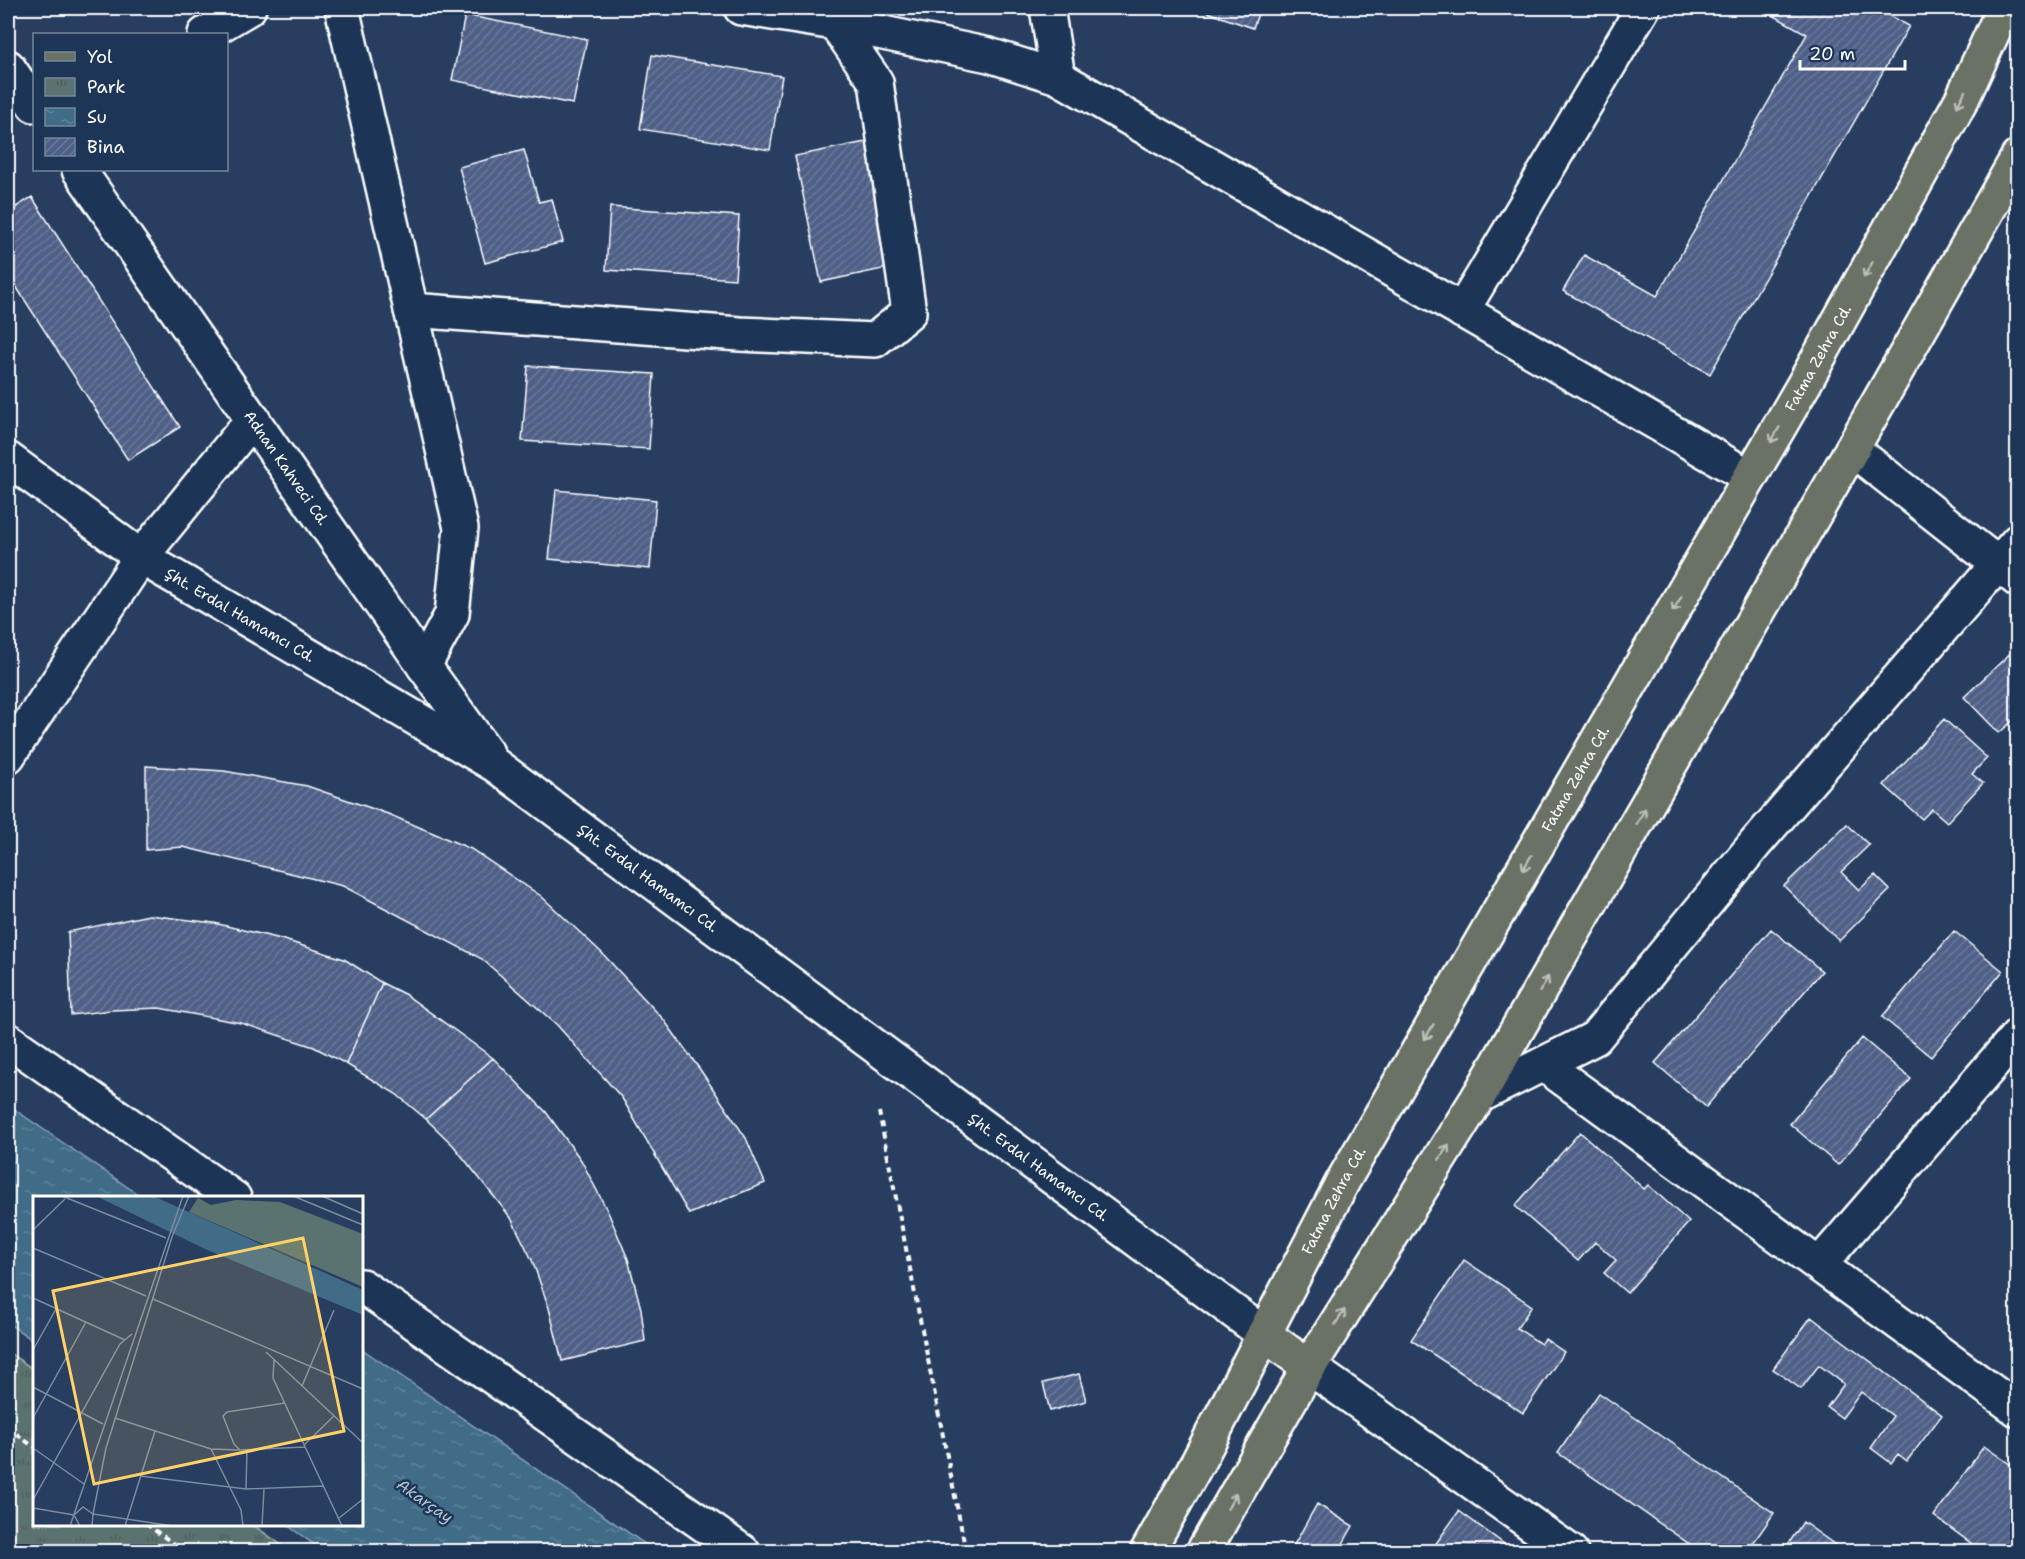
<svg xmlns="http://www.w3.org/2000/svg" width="2025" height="1559" font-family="'Shantell Sans',sans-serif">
  <defs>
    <pattern id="park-tufts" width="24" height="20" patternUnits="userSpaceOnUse" patternTransform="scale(1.5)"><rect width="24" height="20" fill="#5a7370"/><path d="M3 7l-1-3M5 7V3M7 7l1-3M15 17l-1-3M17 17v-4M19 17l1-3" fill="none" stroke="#525c5a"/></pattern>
    <pattern id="water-ripples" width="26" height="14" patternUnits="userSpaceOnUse" patternTransform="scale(1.5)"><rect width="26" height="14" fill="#416c88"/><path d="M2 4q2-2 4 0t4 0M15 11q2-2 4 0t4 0" fill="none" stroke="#5e829a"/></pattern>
    <pattern id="building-hatch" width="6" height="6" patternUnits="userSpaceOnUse" patternTransform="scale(1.5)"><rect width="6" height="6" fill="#4f6088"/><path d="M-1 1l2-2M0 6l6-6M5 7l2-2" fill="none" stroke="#69789a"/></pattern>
  </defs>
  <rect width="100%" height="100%" fill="#273e61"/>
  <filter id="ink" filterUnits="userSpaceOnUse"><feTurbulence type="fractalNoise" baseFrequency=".0167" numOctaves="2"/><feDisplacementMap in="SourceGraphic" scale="12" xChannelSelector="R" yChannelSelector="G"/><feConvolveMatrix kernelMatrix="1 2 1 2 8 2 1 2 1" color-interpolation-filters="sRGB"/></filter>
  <g filter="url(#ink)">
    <path fill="url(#park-tufts)" stroke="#acb9b8" stroke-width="1.5" d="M8,1352L34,1370V1524L253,1525L290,1551H8Z"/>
    <path fill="url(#water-ripples)" stroke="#8da7b8" stroke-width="1.5" d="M8,1105L142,1197L34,1198V1341L8,1323Z
      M362,1349L655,1551H323L287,1525L362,1524Z"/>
    <path fill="url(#building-hatch)" stroke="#fff" stroke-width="1.5" d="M1195,8H1260L1253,28Z
      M1760,8H1876L1909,26L1710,374L1563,291L1584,255L1657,296L1807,34Z
      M465,15L587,39L573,104L452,80Z
      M652,55L782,76L770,150L640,129Z
      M866,142L892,267L821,282L795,156Z
      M524,150L539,202L552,199L563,242L485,263L459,167Z
      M32,197L180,427L128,460L8,274V212Z
      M610,207L739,216L735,279L606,270Z
      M528,366L654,374L649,449L522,441Z
      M556,490L656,500L650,569L549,559Z
      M2018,646V716L1999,733L1964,697Z
      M1944,719L1987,758L1972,774L1983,783L1947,822L1932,809L1922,819L1884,785Z
      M146,766L224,771L307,786L388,814L471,849L541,896L602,953L664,1020L701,1071L746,1138L765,1183L689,1214L622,1098L557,1025L482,959L343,886L183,847L146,850Z
      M1847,824L1869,845L1841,872L1859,890L1875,875L1890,890L1839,941L1784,886Z
      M149,915L214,923L281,939L344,959L382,983L346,1064L314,1047L241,1023L159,1008L112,1010L71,1015L68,932Z
      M1771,929L1822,971L1706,1107L1655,1063Z
      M1954,931L2003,971L1931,1057L1882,1017Z
      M382,983L406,995L493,1058L426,1119L396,1094L346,1064Z
      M1862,1038L1911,1079L1838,1165L1790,1124Z
      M493,1058L546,1112L581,1160L608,1212L628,1259L641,1309L645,1341L562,1361L549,1308L532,1260L511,1218L453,1145L426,1119Z
      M1580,1132L1644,1189L1648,1185L1689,1222L1627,1293L1604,1273L1616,1260L1595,1242L1578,1261L1515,1206Z
      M1464,1260L1532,1306L1517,1328L1541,1344L1545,1339L1564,1352L1523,1413L1411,1340Z
      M1811,1317L1942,1415L1907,1461L1898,1454L1891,1463L1871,1448L1893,1416L1861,1392L1842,1418L1827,1407L1844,1384L1819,1365L1801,1389L1773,1369Z
      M1079,1374L1086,1401L1050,1411L1043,1383Z
      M1599,1393L1774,1513L1747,1552H1701L1558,1453Z
      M1984,1446L2018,1470V1537L2007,1552H1983L1934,1516Z
      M1317,1504L1353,1526L1338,1552H1290Z
      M1459,1511L1515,1552H1430Z
      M1803,1522L1845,1552H1783Z"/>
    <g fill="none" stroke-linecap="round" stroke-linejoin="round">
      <defs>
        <g id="minor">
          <path d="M342,8L461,528L452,614L424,666"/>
          <path d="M1047,8L1058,77"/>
          <path d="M835,23L989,55L1058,77L1750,477"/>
          <path d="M205,34L249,8"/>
          <path d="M8,67L34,105"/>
          <path id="s1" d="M79,170L424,666L487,753"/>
          <path d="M411,310L740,334L875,340L909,312L876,82L835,23L741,8"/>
          <path d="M1462,311L1643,8"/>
          <path d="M1852,449L2018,580"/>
          <path id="s2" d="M8,459L141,557L495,765L1264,1334"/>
          <path d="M8,756L141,557L253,419"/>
          <path d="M8,1040L234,1198"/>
          <path d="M1543,1064L2018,1410"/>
          <path d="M1479,1096L1595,1038L1755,844L2018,541"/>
          <path d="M1820,1264L2018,1035"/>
          <path d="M362,1286L743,1552"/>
          <path d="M1309,1367L1571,1552"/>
        </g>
        <g id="major">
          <path d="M1264,1334L1309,1367"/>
          <path id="s3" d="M1147,1552L1199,1460L1343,1181L1804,384L1962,99L2004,8"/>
          <path d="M1203,1552L1309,1367L1479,1096L1852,449L2018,157"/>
        </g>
      </defs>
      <use href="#minor" stroke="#fff" stroke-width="38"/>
      <use href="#major" stroke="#fff" stroke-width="38"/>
      <path stroke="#fff" stroke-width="4" stroke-dasharray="6 4.5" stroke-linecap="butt" d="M879,1112L966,1552
        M8,1428L34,1447
        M146,1524L185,1552"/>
      <use href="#minor" stroke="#1d3557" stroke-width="33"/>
      <use href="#major" stroke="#6a7165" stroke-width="33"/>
    </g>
    <defs><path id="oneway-shaft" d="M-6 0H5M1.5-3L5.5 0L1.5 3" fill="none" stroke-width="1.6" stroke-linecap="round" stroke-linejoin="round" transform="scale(1.5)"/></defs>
    <g stroke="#bcbfba">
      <use href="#oneway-shaft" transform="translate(1961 99) rotate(117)"/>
      <use href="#oneway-shaft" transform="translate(1868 270) rotate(119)"/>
      <use href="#oneway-shaft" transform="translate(1775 435) rotate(120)"/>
      <use href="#oneway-shaft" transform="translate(1677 604) rotate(120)"/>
      <use href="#oneway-shaft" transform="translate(1641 816) rotate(-60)"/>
      <use href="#oneway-shaft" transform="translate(1527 863) rotate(120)"/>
      <use href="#oneway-shaft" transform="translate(1544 984) rotate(-60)"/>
      <use href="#oneway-shaft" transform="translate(1429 1032) rotate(120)"/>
      <use href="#oneway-shaft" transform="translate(1444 1152) rotate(-58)"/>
      <use href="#oneway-shaft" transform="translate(1340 1317) rotate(-58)"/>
      <use href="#oneway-shaft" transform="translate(1232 1501) rotate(-60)"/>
    </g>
  </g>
  <g text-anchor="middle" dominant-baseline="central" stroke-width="5" stroke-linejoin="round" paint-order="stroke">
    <g font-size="15" fill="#fff" stroke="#1d3557">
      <text stroke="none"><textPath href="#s3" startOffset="1370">Fatma Zehra Cd.</textPath></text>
      <text stroke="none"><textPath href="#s1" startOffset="363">Adnan Kahveci Cd.</textPath></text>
      <text stroke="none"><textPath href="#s2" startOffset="280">Şht. Erdal Hamamcı Cd.</textPath></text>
      <text stroke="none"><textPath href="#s3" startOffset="884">Fatma Zehra Cd.</textPath></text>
      <text stroke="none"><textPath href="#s2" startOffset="766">Şht. Erdal Hamamcı Cd.</textPath></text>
      <text stroke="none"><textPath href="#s2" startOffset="1252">Şht. Erdal Hamamcı Cd.</textPath></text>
      <text stroke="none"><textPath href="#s3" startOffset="398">Fatma Zehra Cd.</textPath></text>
    </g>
    <g font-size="16" font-style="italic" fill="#b3c4cf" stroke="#1d3557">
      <text transform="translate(425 1501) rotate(35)">Akarçay</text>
    </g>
  </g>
  <g transform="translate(33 1196)">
    <rect width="330" height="330" fill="#273e61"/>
    <path d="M165,2L178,9L203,4L247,6L330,38V91L156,16Z" fill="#5a7370"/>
    <path d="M63,0H120L330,94V119L172,53Z" fill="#416c88"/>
    <path fill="none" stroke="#7d8ba0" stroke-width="1.5" d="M29,0L133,42M260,0L330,29M289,0L330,18M0,34L32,3M0,52L113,100M0,102L92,144M120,103L330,193M0,154L23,113M233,156L330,247M241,164L240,182L309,330M269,190L301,114M0,191L70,228M252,207L194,216L190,220L201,248L207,254L272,251M0,222L53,126M82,222L178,253L207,254M271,249L301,220M0,252L51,288M178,253L208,314L210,330M107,280L213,293L291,290M213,293L214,253M0,304L87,148L99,138M0,312L41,319M60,318L140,330M60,318L73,252L139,41L156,0M306,322L330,303M37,330L150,0M47,330L41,319L50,311L60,318L59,330M92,330L122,235M229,330L231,293"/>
    <path fill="#ffd166" fill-opacity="0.15" stroke="#ffd166" stroke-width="3" d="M270,42L311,235L61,288L20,95Z"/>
    <rect width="330" height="330" fill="none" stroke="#fff" stroke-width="3"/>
  </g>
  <rect width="2025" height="1559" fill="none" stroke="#1d3557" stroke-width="30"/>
  <rect x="15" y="15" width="1995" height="1529" fill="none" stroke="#fff" stroke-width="2" filter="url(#ink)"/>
  <rect x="33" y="33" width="195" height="138" fill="#1d3557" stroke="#77869a" stroke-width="1.5"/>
  <rect x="45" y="52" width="30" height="9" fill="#6a7165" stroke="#77869a" stroke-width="1.5"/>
  <text x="87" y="63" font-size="18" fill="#ffffff">Yol</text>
  <rect x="45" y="78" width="30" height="18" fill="url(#park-tufts)" stroke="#77869a" stroke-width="1.5"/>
  <text x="87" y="93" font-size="18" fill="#ffffff">Park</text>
  <rect x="45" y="108" width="30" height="18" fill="url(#water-ripples)" stroke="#77869a" stroke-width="1.5"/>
  <text x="87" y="123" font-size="18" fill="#ffffff">Su</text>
  <rect x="45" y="138" width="30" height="18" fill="url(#building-hatch)" stroke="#77869a" stroke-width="1.5"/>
  <text x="87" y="153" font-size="18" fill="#ffffff">Bina</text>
  <path d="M1800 60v9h105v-9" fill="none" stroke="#ffffff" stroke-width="3"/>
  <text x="1809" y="60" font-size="18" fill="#ffffff" stroke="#1d3557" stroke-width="4.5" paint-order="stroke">20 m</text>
</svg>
